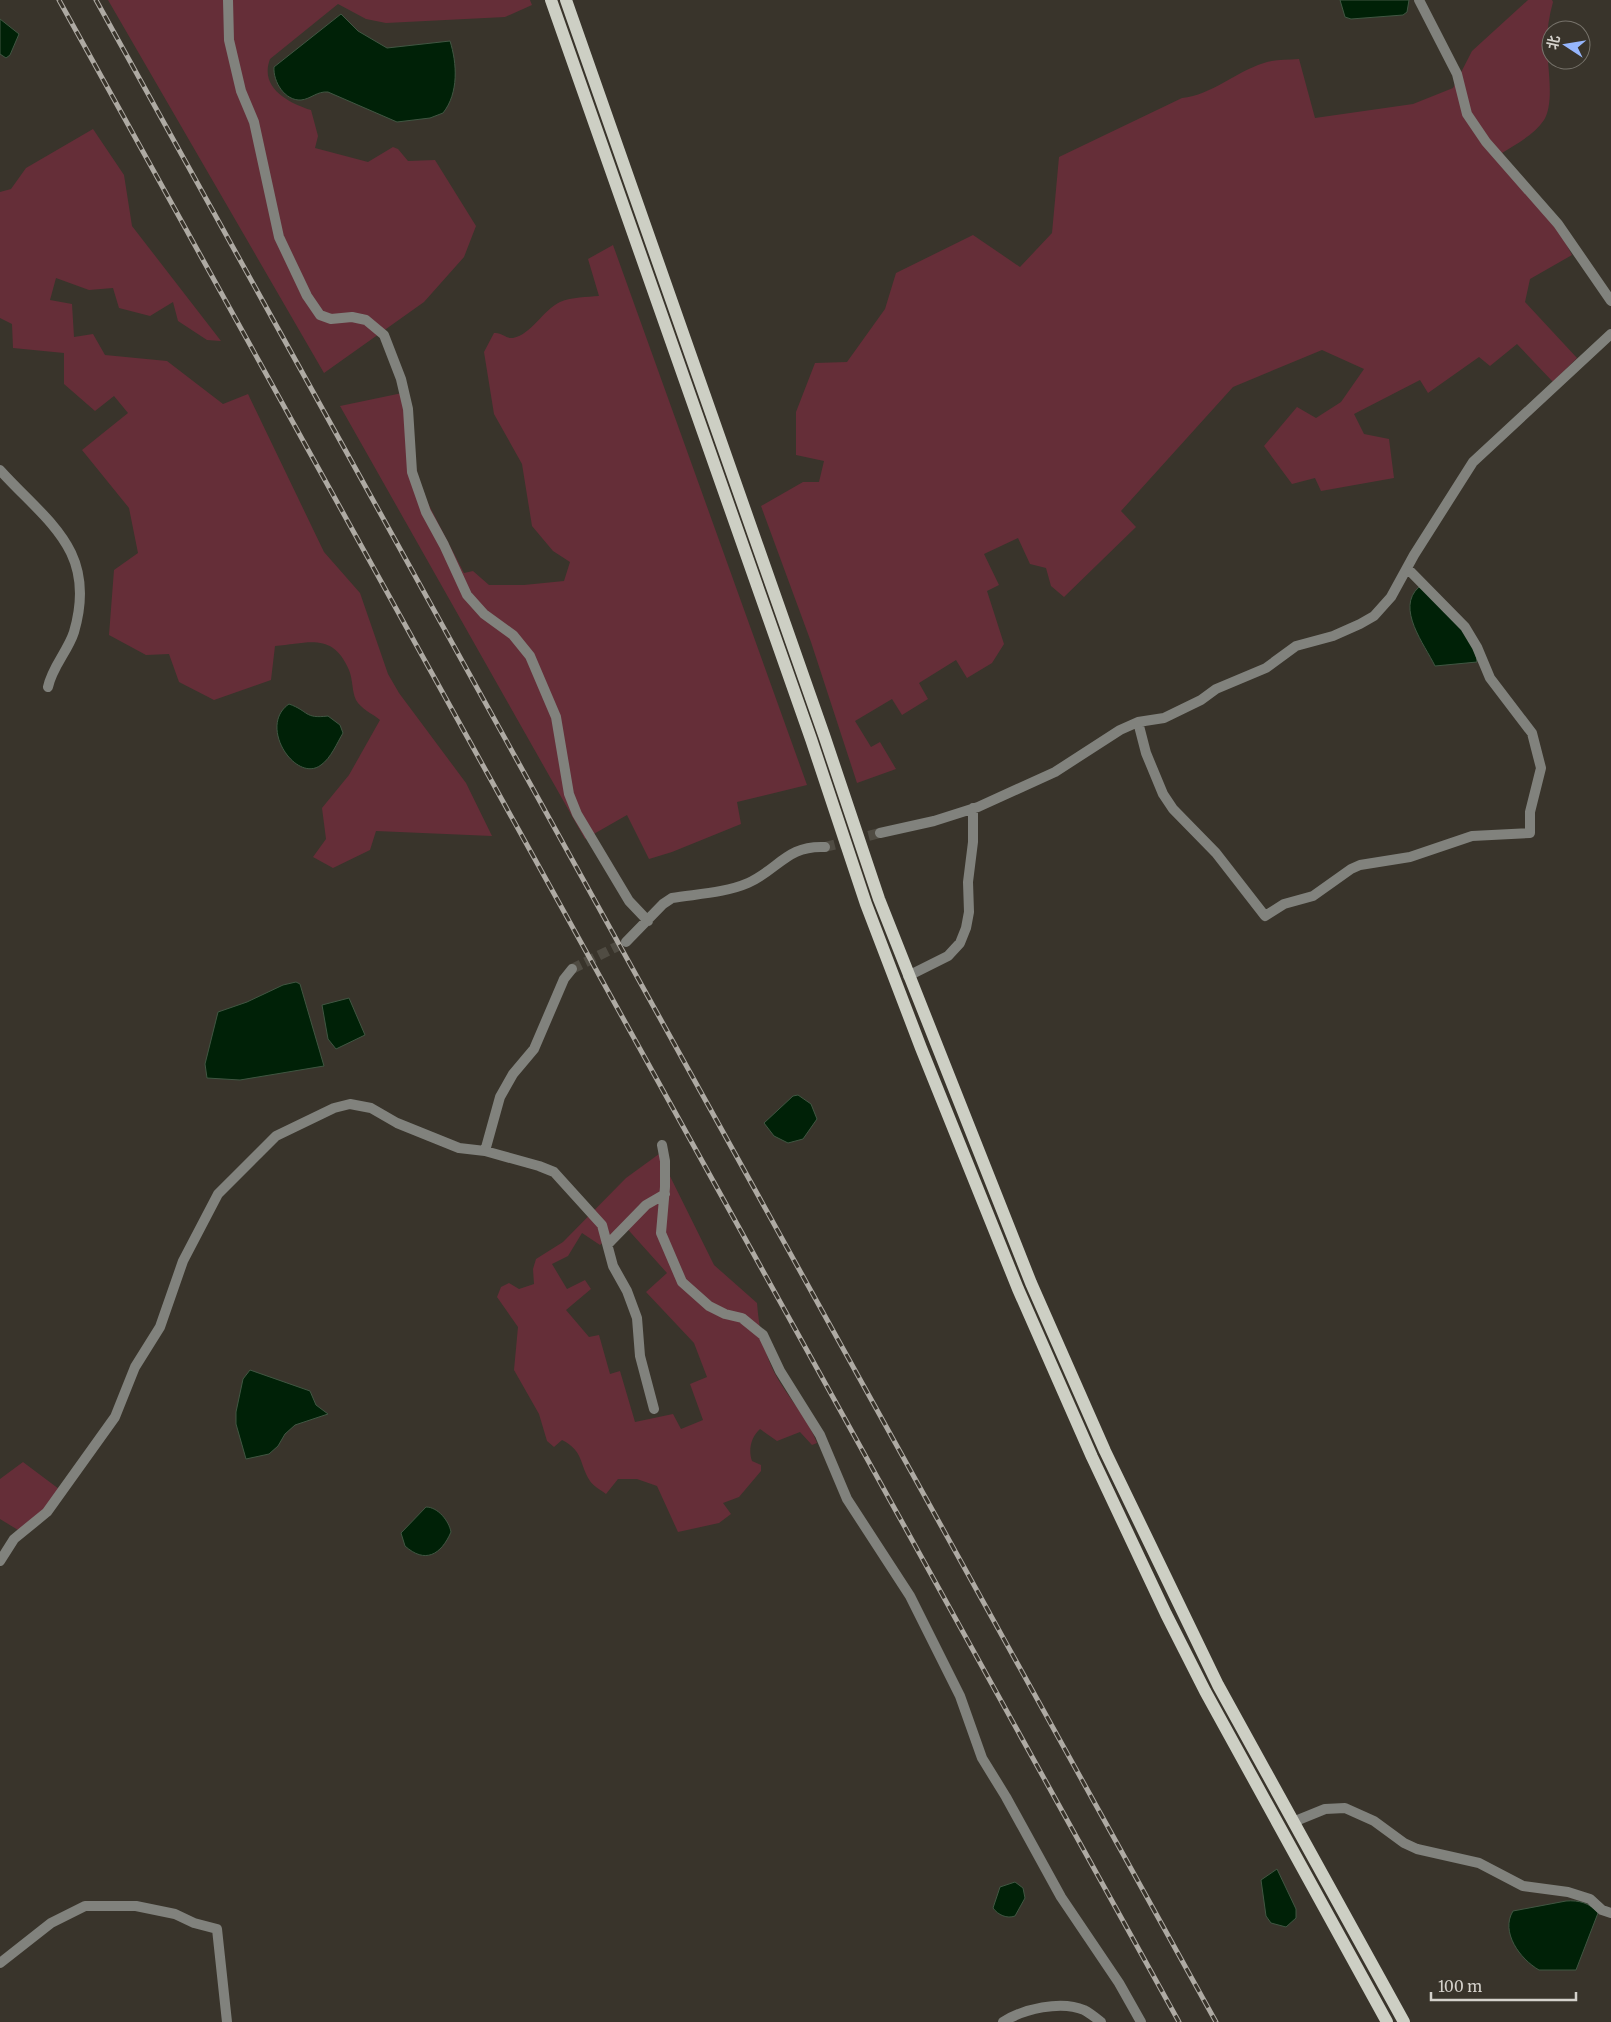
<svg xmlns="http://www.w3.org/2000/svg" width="1611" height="2022" font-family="Merriweather,'Noto Sans SC',serif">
  <rect width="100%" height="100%" fill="#39342b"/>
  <path fill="#652e38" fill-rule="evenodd" d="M108,0H530L532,5L505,17L386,23L366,19L338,4L270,59C259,88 289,103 311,110L318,136L315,148L368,162L393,147L398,149L408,161L435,160L476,226L464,257L424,302L324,373Z
    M1528,0H1552L1553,2C1549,16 1547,30 1547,44C1547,65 1555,102 1544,120C1534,135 1516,144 1502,153L1557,227L1572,255L1530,279L1525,302L1577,358L1553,382L1517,344L1490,366L1479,357L1428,393L1420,380L1354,414L1364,434L1389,439L1394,478L1321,491L1315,478L1292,484L1264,446L1297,407L1316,418L1341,402L1364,369L1322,350L1233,387L1121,511L1136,527L1064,597L1051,586L1046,568L1030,564L1018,538L984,554L999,585L987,591L1004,644L992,663L967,678L956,660L919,683L928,699L902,715L892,699L855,721L871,747L880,742L896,769L857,783L811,642L761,506L803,482H819L824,461L796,455V412L815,363L847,362L885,309L896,273L973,235L1020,267L1052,233L1059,157L1182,98C1212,95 1235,72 1264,63C1275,59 1287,60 1299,59L1315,118L1413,104L1453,88L1472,51Z
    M93,129L124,175L132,226L221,341L207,340L178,321L173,302L150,316L119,308L113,288L89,290L56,278L50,300L72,304L74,337L93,334L105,355L167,361L223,404L248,394L324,552L360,593L388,674L399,693L466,783L492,836L376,831L370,850L333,868L313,857L326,839L322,808L349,775L380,720C373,714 361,709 356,700C352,692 353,680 349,670C333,632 309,643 275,646L271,680L214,700L179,682L169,654L146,655L109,635L114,570L138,553L129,508L82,450L128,413L114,396L95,411L64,384V353L13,348L12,324L0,318V192L11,189L26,168Z
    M613,245L807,785L737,802L741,824L672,852L649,859L627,815L585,839L340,406L407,392L418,484L464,573L473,571L489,585H524L564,581L570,562L553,551L532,526L522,464L494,414L484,352L494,333C502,332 506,339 513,338C532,334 543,310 560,302C572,297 587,297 599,296L588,259Z
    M659,1154L714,1265L757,1303C759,1330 765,1360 781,1384C794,1405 808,1419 817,1443L812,1445L800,1432L777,1441L760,1429C751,1437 748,1450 752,1461L761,1465V1471L739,1497L723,1503L731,1514L719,1523L678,1532L657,1486L637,1479H618L606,1494C601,1490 593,1486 590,1481C579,1464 584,1451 562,1440L554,1447L547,1441L539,1414L514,1370L518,1327L497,1297L501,1287L509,1283L519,1289L534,1284L533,1269L536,1259L563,1242L626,1178ZM623,1224L667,1273L646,1292L694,1343L707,1377L690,1384L703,1420L681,1429L673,1414L635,1422L620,1371L610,1374L599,1335L589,1337L566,1310L591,1289L585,1280L567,1289L552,1264L568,1256L582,1233L600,1245Z
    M23,1462L59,1489L38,1517L18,1530L0,1519V1479Z"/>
  <path fill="#002107" stroke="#405642" d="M1340,0H1409L1407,12L1403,15L1351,19L1345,17Z
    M341,14L358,31L387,48L450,41C457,63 459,93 443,113L430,118L397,122L328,92C317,91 311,99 301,100C285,101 273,82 274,67Z
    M0,19L19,34L10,55L6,58L0,54Z
    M1419,587C1437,596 1477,641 1477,662L1435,666C1425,645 1395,608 1419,587Z
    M289,704C309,711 304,719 328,716L340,725L343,733C337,743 331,758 321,765C296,784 257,726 289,704Z
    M296,982L300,984L324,1066L240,1080L207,1078L205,1064L218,1012L247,1002L283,985Z
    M349,998L365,1035L336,1049L328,1039L322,1005Z
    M798,1095L811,1104L817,1119L803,1139L788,1143L774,1136L764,1123L793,1096Z
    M250,1370L310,1391L316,1405L328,1414L295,1425L285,1434L278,1446L269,1454L246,1459L236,1424V1412L243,1379Z
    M426,1507C438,1507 449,1521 451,1532C441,1555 425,1564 405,1546L401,1533Z
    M1277,1869L1296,1909V1918L1286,1927L1271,1923L1266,1916L1261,1880Z
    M1015,1882L1023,1888L1025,1898L1015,1916C1007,1919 998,1915 993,1908L1000,1887Z
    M1566,1901C1579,1900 1590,1903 1598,1913L1576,1970H1539C1520,1959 1500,1932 1513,1911Z"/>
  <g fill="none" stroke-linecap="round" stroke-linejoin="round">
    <path stroke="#504c43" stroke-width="10" stroke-dasharray="10 5" stroke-linecap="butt" d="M825,847L880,833
      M572,969L626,942"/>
    <path stroke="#81827d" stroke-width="10" d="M228,0L229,40L241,91L254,122L279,237L307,296L320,315L331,319L352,317L366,320L384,335L401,379L408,409L412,472L426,512L444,545L467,595L484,614L513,635L530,656L556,717L569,794L577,814L629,901L648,921
      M1419,0L1457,74L1467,114L1486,142L1558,224L1611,301
      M0,470C47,522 98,550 74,632C68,651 52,667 48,687
      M1138,722L1146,753L1163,794L1173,809L1216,853L1265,916L1284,904L1313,896L1351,869L1360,865L1410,857L1472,836L1530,833V812L1541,768L1532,733L1490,678L1477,647L1465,627L1407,568
      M880,833L934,821L978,807L1055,772L1120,730L1138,722L1164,718L1201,700L1216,689L1266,668L1296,646L1333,636L1360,624L1374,616L1391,597L1414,555L1473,462L1611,334
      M626,942L663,904L672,898C696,894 725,893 748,883C779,869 787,845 825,847
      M908,976L948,956L960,943L966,928L969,912L968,882L973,842V808
      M662,1145L665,1161V1187L661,1233L682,1282L709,1306L725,1314L742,1318L763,1335L780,1371L820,1435L847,1499L910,1596L960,1696L982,1758L1006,1797L1061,1897L1119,1983L1141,2022
      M485,1151L539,1166L554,1172L602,1225L613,1266L627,1291L637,1318L640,1356L654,1409
      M608,1244L646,1205L665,1194
      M0,1561L14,1539L47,1512L115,1417L135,1367L160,1327L183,1261L218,1194L276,1136L334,1108L350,1104L371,1108L397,1123L459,1148L485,1151L500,1097L513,1074L534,1049L564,979L572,969
      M1293,1822L1325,1809L1345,1808L1374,1821L1404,1843L1417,1849L1479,1863L1523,1886L1568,1892L1590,1899L1602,1910L1611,1913
      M0,1963L51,1923L85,1906H136L175,1914L194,1923L217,1929L227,2022
      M1003,2022C1023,2009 1061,2000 1084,2010C1090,2013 1096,2018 1101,2022"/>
    <path stroke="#cdcfc4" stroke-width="12" d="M551,0L811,739L866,904L921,1048L1018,1289L1092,1457L1166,1614L1205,1691L1387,2022
      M566,0L824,735L879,899L1031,1283L1105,1451L1218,1685L1404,2022"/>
    <defs>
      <path id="rail" d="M59,0L1179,2022
        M96,0L1216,2022"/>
    </defs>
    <use href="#rail" stroke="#aeaaa3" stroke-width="5"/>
    <use href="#rail" stroke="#39342b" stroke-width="3" stroke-dasharray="9" stroke-linecap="butt"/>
  </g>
  <g transform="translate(1566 45) rotate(282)"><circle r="24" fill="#39342b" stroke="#77736b"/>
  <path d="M0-4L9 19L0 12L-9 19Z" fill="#96b6fd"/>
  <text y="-8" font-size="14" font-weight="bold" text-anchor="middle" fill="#d4d1cb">北</text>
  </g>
  <path d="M1431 1992v8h145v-8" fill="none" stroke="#d4d1cb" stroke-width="2.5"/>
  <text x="1438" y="1992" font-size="15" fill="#d4d1cb" stroke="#39342b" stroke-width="4" paint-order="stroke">100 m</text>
</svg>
